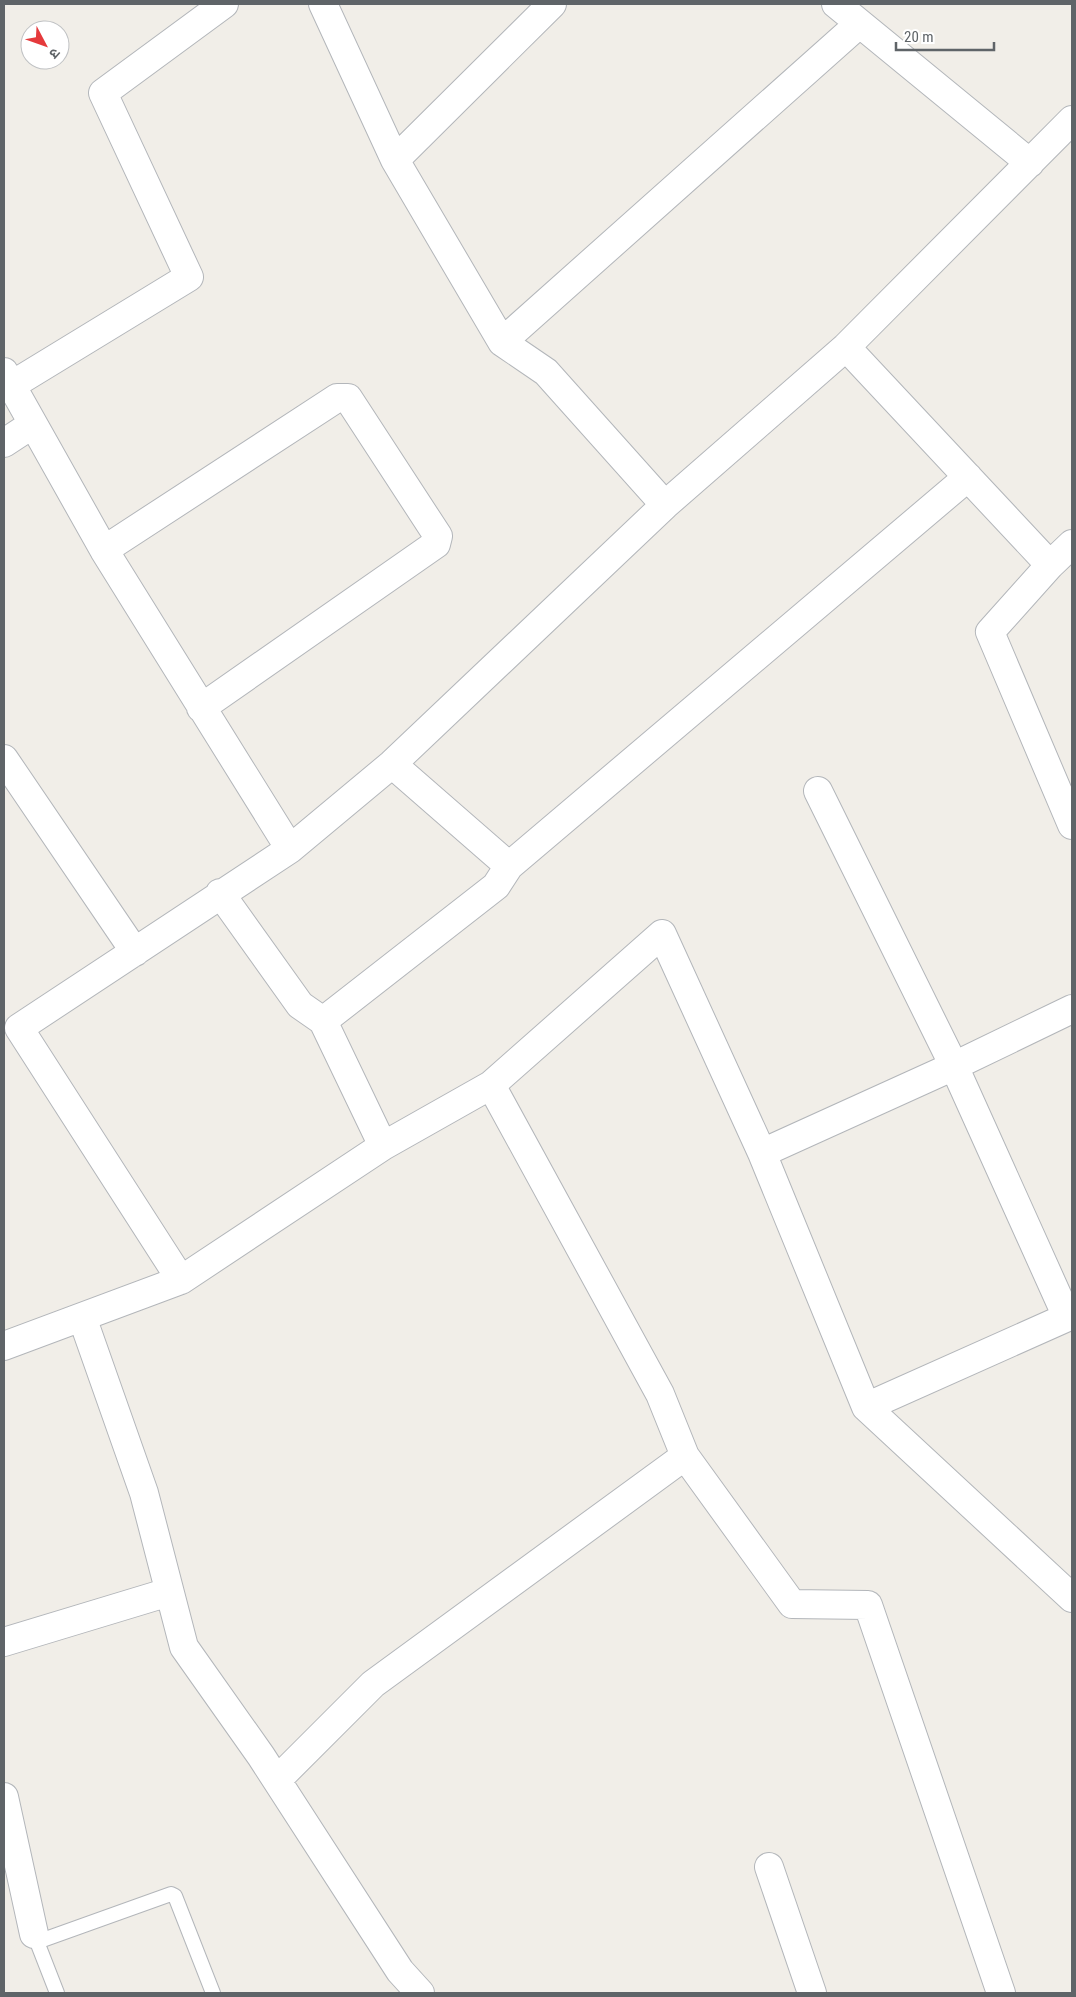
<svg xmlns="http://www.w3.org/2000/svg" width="1076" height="1997" font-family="'Roboto Condensed','Noto Sans Devanagari',sans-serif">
  <rect width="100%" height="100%" fill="#f1eee8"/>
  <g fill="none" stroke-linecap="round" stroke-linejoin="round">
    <defs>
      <path id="lane" d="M34,1934L57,1993
        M37,1942L171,1894L175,1896L213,1993"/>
      <path id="street" d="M323,4L395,160
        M552,4L395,160L502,342L546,372L665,505
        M836,4L1030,163
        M502,342L859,24
        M846,347L1050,565
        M4,372L104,550L290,849
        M12,385L189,277L103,93L224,4
        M4,443L33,424
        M1072,544L1050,565L990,632L1072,825
        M104,550L337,398H348L438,536L436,544L201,708
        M4,759L135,952
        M392,764L509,866
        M818,791L954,1066L1067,1317
        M220,893L300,1005L323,1021L383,1146
        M323,1021L496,886L509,866L968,477
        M491,1085L660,1394L685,1456L792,1604L868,1605L1001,1993
        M762,1153L954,1066L1072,1009
        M181,1280L19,1028L290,849L392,764L665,505L846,347L1072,120
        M82,1317L144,1493L184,1647L261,1756L400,1971L420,1993
        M4,1346L181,1280L383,1146L491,1085L662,934L762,1153L866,1407L1072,1598
        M866,1407L1072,1315
        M4,1642L169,1592
        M277,1780L373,1684L685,1456
        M4,1797L34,1934
        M769,1867L812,1993"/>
    </defs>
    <use href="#lane" stroke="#b3b6ba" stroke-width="16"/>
    <use href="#street" stroke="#b3b6ba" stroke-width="30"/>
    <use href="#lane" stroke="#fff" stroke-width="14"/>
    <use href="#street" stroke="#fff" stroke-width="28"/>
  </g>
  <rect width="1076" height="1997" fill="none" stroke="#5f6468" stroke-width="10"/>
  <g transform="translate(45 45) rotate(131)"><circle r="24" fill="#ffffff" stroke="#bfc1c3"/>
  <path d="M0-4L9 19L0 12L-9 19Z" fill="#e53a3c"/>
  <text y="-8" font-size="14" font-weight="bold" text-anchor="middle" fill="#5f6468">उ</text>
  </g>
  <path d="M896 42v8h98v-8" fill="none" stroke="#5f6468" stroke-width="2.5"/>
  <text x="904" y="42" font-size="15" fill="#5f6468" stroke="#ffffff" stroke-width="4" paint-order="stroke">20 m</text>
</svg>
